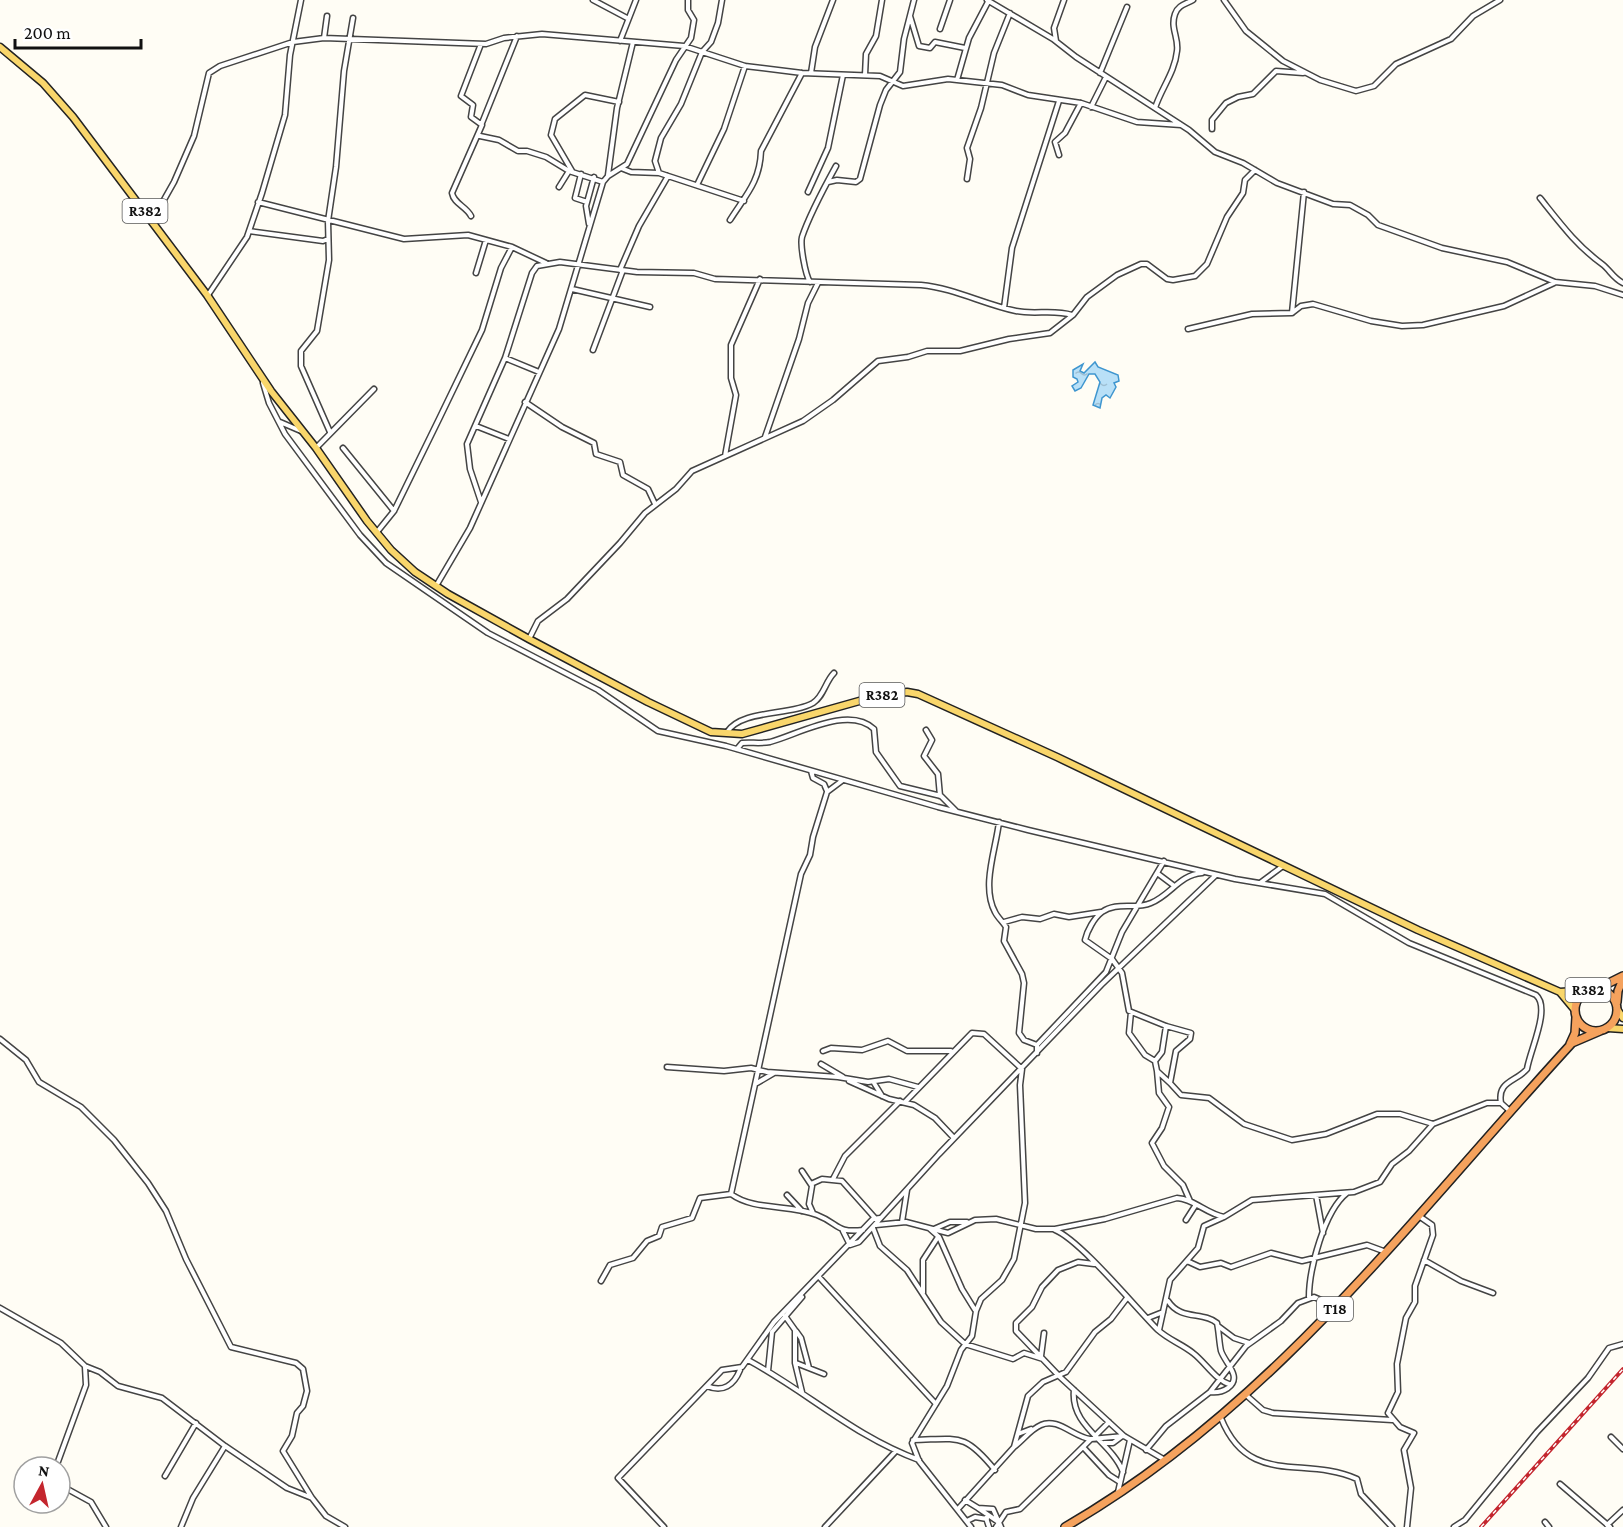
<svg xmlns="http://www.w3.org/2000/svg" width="1623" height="1527" font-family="'Crimson Pro',serif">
  <defs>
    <pattern id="water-ripples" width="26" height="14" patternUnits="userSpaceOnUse" patternTransform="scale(1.5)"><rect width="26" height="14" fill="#b9e0f7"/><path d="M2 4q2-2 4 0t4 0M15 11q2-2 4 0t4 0" fill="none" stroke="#9ebfd3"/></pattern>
  </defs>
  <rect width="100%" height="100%" fill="#fffdf5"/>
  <path fill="url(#water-ripples)" stroke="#3f96cf" stroke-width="1.5" d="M1095,362L1098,367L1118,375L1119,381L1114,383L1116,387L1110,398L1106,395L1102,398L1100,408L1093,405L1100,382L1095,374H1089L1081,388L1075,391L1072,386L1078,382L1077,379L1073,377V370L1083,364L1080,371L1084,373Z"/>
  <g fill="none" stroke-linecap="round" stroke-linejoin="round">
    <defs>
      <path id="street" d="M593,0L627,18
        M987,0L1053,39L1076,57L1189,130L1215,152L1243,163L1277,183L1333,204L1350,205L1368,215L1378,225L1442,248L1507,262L1555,282L1595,286L1623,295
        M1224,0L1246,31L1283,61L1320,80L1356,91L1374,86L1396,64L1451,39L1473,16L1500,0
        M910,16L919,46L930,48L935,42L965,48
        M940,29L950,0
        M324,38L327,16
        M620,41L636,0
        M1056,41L1054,28L1064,0
        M811,73L815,47L833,0
        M1100,73L1127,7
        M865,75L866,54L876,36L882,0
        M957,80L969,38L989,0
        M1091,107L1106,77
        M1155,108C1161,89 1175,72 1177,51C1179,38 1170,28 1175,14C1178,5 1186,4 1193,0
        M482,123L517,36
        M1212,129V120L1226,103L1238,97L1253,94L1276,71L1303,73
        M480,136L499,140L518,151H527L546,157L569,171L603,182
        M1059,155L1055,142L1065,133L1081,103
        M621,168L631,172L659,173L744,201
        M572,171L551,135L555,119L585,95L619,102
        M659,173L655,161L661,138L681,104L702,52L711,42L718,23L722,0
        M581,174L575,198L587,202
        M608,175L617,108L633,42
        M967,179L970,159L967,148L981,108L994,53L1010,13
        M828,182L837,180L856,182L860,179L880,105L886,90L900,72L904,39L914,0
        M697,185L724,129L745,66
        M559,187L569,171
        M808,192L828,148L843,75
        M1540,198C1560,223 1576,245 1602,264C1610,270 1613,278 1623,283
        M258,202L404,239L468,235L512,247L546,263
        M471,216C466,206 454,204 452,193L482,125L471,117L473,105L461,96L481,44
        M730,220C745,196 760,182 761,151L802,73
        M152,221L174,182L194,136L209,73L220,66L293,42L324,38L486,44L504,38L542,34L684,46L745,66L802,73L880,76L903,86L948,79L1002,85L1028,95L1081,103L1137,122L1181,125
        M589,224L586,206L594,177
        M249,231L323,241L328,239
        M620,270L639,226L668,176
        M476,273L486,240
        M810,282C805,274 800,245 802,237C809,216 825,186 836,166
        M572,289L650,307
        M208,295L247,237L262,193L285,115L290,55L301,0
        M1004,308L1012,248L1059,101
        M1292,313L1304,192
        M1188,329L1252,314L1292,313L1301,306L1313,304L1371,321L1402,326L1423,325L1504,306L1554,283
        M593,350L623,270
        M505,358L539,372
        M263,383L269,403L285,434L360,535L386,563L488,633L598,690L658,731L726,746L938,807L1028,830L1235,879L1325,894L1409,943L1536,995C1551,1008 1530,1050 1527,1069C1516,1082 1497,1081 1501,1103L1511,1112
        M525,402L562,427L594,443L596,454L620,462L623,475L648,489L655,504
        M280,422L301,431
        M476,426L509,439
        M330,432L301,366V351L317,331L329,260L328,221L336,167L344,71L353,18
        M765,437L799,339L808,303L818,283
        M316,448L374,389
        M343,448L394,511
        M725,456L736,395L731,378V345L760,279
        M481,502L470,469L467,444L505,358L532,273L537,266L560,262L637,272L694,273L715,279L921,285C954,288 983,304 1016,311C1035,315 1053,309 1072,315
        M377,532L394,511L440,417L482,330L501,268L512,247
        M436,586L470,528L559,329L603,182L608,176L627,164L676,60L691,38L694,20L688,10V0
        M529,639L538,621L567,599L620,543L645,513L676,489L692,471L803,421L833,400L878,361L908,357L927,351H960L1009,339L1050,333L1073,315L1087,297L1117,275L1141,264H1147L1167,279L1173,280L1195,276L1207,264L1227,217L1243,193L1245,180L1255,170
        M926,730L932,740L924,756L938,774L940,796
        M727,732C742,709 790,716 813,703C824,696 825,682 834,673
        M737,749L742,743C751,742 760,744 770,742C799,734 849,705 874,729L876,752L900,786L941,796L956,811
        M811,771L813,778L824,784L827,791
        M999,822C996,849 981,886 995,912C998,918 1003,922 1006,927L1004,941L1022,974L1024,983L1019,1033L1024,1040L1037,1045V1053
        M1157,873L1173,885
        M1202,873C1179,875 1171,895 1151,903C1135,910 1117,901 1102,912C1094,918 1087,931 1085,940L1112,959L1122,973L1129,1011L1166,1026L1191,1033L1190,1039L1176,1051L1170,1083L1181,1095L1209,1098L1244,1124L1292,1140L1326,1134L1377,1114H1400L1433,1124
        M1260,883L1283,866
        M1004,922L1022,917L1040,919L1054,914L1069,917L1101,912
        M1131,1012L1129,1033L1145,1055L1155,1061L1157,1071L1170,1083
        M0,1039L26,1060L39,1082L81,1107L114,1140L148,1183L166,1211L186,1259L231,1347L296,1363L303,1369L307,1391L303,1406L297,1413L292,1436L283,1451L312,1498
        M1037,1045L1106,972L1122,932L1164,861
        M823,1051L831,1048L862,1050L888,1041L907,1051H951
        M1155,1061L1162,1052L1166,1026
        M821,1064L843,1077
        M667,1067L724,1071L751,1068L767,1072L838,1077L868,1082L889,1079L918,1087
        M1157,1071L1159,1093L1169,1107L1162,1128L1152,1143L1164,1166L1183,1185L1190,1201
        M849,1081L889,1099L914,1105L935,1118L954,1138
        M757,1083L774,1073
        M874,1083L882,1096
        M906,1101L972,1033L984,1034L1022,1069L1020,1085L1025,1203L1014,1259L1002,1280L981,1299L976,1311L972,1336L961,1350L947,1386L912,1443L919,1461L971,1527
        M802,1171L812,1186L809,1204L813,1213
        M833,1179L845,1156L900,1101
        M811,1184L822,1179L842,1181L875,1218
        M1354,1192L1380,1182L1392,1164L1409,1151L1433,1124L1487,1103H1501
        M731,1194L801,874L810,855L813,837L827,792L843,780
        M787,1195L802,1211
        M1316,1195L1323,1233
        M1186,1220L1195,1206
        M902,1222L907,1190
        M876,1225L906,1222L948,1233L975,1220L996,1219L1036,1229H1055L1105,1219L1177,1198C1194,1199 1207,1214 1224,1217L1252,1200L1354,1192
        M873,1228L880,1246L907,1270L941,1322L965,1344L1013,1359L1024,1353L1043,1359
        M930,1229L939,1237L962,1289L975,1310
        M934,1229L950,1222H967
        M1055,1230C1080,1240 1135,1307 1158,1330C1169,1340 1182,1344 1193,1353C1206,1363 1215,1380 1231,1385
        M843,1231L850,1245L859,1242L939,1154L1101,985L1216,875
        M1424,1260L1461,1281L1493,1293
        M1187,1261L1200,1267L1221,1263L1231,1267L1271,1253L1302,1261L1367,1245L1386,1252
        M1094,1264L1078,1262L1058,1270L1042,1287L1032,1307L1016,1323V1331L1060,1377L1124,1436L1165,1460
        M819,1277L936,1404
        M601,1281L610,1265L633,1258L647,1241L659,1236L662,1227L692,1218L700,1198L731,1194C754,1211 790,1204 817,1215C840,1224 835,1233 863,1230
        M923,1293V1260L938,1237
        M1309,1297C1309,1270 1324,1211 1347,1193
        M1168,1301C1181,1321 1203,1311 1217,1323C1219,1332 1219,1342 1221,1351C1225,1363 1243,1377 1228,1388C1222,1392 1217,1393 1210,1392
        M0,1308L61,1343L85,1366L100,1372L118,1386L162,1398L225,1446L287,1488L312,1498L326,1516L345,1527
        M785,1316L795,1330V1363L802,1392
        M1148,1318L1163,1312
        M1218,1326L1234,1338L1249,1343
        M1159,1330L1170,1280L1198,1248L1204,1226L1224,1217
        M796,1331L801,1338L809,1368
        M1041,1356L1044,1333
        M748,1360C806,1391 855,1437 919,1460
        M796,1363L824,1374
        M768,1371L772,1332L802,1297
        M707,1386C723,1393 734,1385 740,1370
        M1074,1390C1070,1427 1111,1441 1123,1472
        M1246,1395L1263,1410L1273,1413L1392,1420
        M1221,1418C1249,1488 1304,1455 1357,1479L1361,1494L1392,1527
        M1018,1434L1031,1429
        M1095,1436L1109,1422
        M1611,1437L1623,1449
        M913,1440C959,1439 964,1432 995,1470
        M1104,1443H1113L1121,1437
        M1014,1447C1023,1440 1031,1429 1041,1425C1057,1417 1074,1437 1090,1439
        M1083,1447L1109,1475L1120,1482
        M1146,1450L1166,1426L1210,1392L1246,1346L1281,1321L1298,1303L1314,1297L1335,1306
        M56,1467L86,1385L85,1367
        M165,1476L196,1423
        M1560,1484L1610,1527
        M60,1485L91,1502L106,1527
        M1118,1492L1130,1440
        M965,1500L978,1508L993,1509L1001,1527
        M978,1508L997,1521
        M958,1509L1014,1447L1028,1396L1043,1382L1066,1372L1095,1332L1111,1319L1127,1298
        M986,1518L989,1527
        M967,1521L975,1517L987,1519
        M1545,1522L1549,1527
        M1607,1525L1623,1510
        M181,1527L193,1498L225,1446
        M664,1527L618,1478L722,1370L742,1367L774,1322L873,1219L880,1218
        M825,1527L896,1451
        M996,1527L1006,1512L1020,1509L1091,1439L1124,1436
        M1407,1527L1411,1488L1404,1450L1414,1433L1400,1427L1388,1413L1398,1392L1397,1364L1406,1318L1415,1302V1286L1433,1235L1432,1225L1419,1216
        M1454,1527L1465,1520L1537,1432L1588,1378L1609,1348L1623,1344"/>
      <path id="primary" d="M0,47L43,83L73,117L207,295L271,391L316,448L367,521L391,550L415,572L448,594L529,639L648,702L711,732L742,734L877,696L907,692L918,694L1057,757L1418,930L1560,992L1575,1010
        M1560,992L1589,990
        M1617,1009L1623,1018
        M1608,1028L1623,1029"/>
      <path id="highway" d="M1597,989L1623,976
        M1575 1010a21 21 0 1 1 42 0a21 21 0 1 1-42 0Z
        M1617,1002L1618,991L1623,979
        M1570,1044L1575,1033L1576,1017
        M1065,1527C1272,1408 1413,1216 1572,1043L1600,1031"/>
    </defs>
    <use href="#street" stroke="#444" stroke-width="7"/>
    <use href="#primary" stroke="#222" stroke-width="9"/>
    <use href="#highway" stroke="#222" stroke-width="10"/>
    <use href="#street" stroke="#fff" stroke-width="4"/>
    <use href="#primary" stroke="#f9d66b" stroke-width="6"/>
    <use href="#highway" stroke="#f5a25d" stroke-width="7"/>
    <defs>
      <path id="rail" d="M1481,1527L1623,1369"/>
    </defs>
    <use href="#rail" stroke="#c4262e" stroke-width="4"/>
    <use href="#rail" stroke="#fff" stroke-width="1.5" stroke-dasharray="4.5" stroke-linecap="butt"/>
  </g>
  <g text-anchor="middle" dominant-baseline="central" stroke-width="6" stroke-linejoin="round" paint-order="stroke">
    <g fill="#fff" stroke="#585858" stroke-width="1.5">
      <rect x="122.5" y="199" width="45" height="24" rx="4.5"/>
      <rect x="859.5" y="683" width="45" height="24" rx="4.5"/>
      <rect x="1565.5" y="978" width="45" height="24" rx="4.5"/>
      <rect x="1317" y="1297" width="36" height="24" rx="4.5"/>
    </g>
    <g font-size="15" font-weight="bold" fill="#111">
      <text x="145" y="211">R382</text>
      <text x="882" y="695">R382</text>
      <text x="1588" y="990">R382</text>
      <text x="1335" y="1309">T18</text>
    </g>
  </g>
  <g transform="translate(42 1485) rotate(8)"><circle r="28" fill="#ffffff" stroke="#a0a0a0" stroke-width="1.5"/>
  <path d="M0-4.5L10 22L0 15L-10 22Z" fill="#c4262e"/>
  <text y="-9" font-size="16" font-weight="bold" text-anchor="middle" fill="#111111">N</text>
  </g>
  <path d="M15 39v9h126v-9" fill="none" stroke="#111111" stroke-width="3"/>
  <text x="24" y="39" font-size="18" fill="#111111" stroke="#ffffff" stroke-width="4.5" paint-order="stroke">200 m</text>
</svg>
